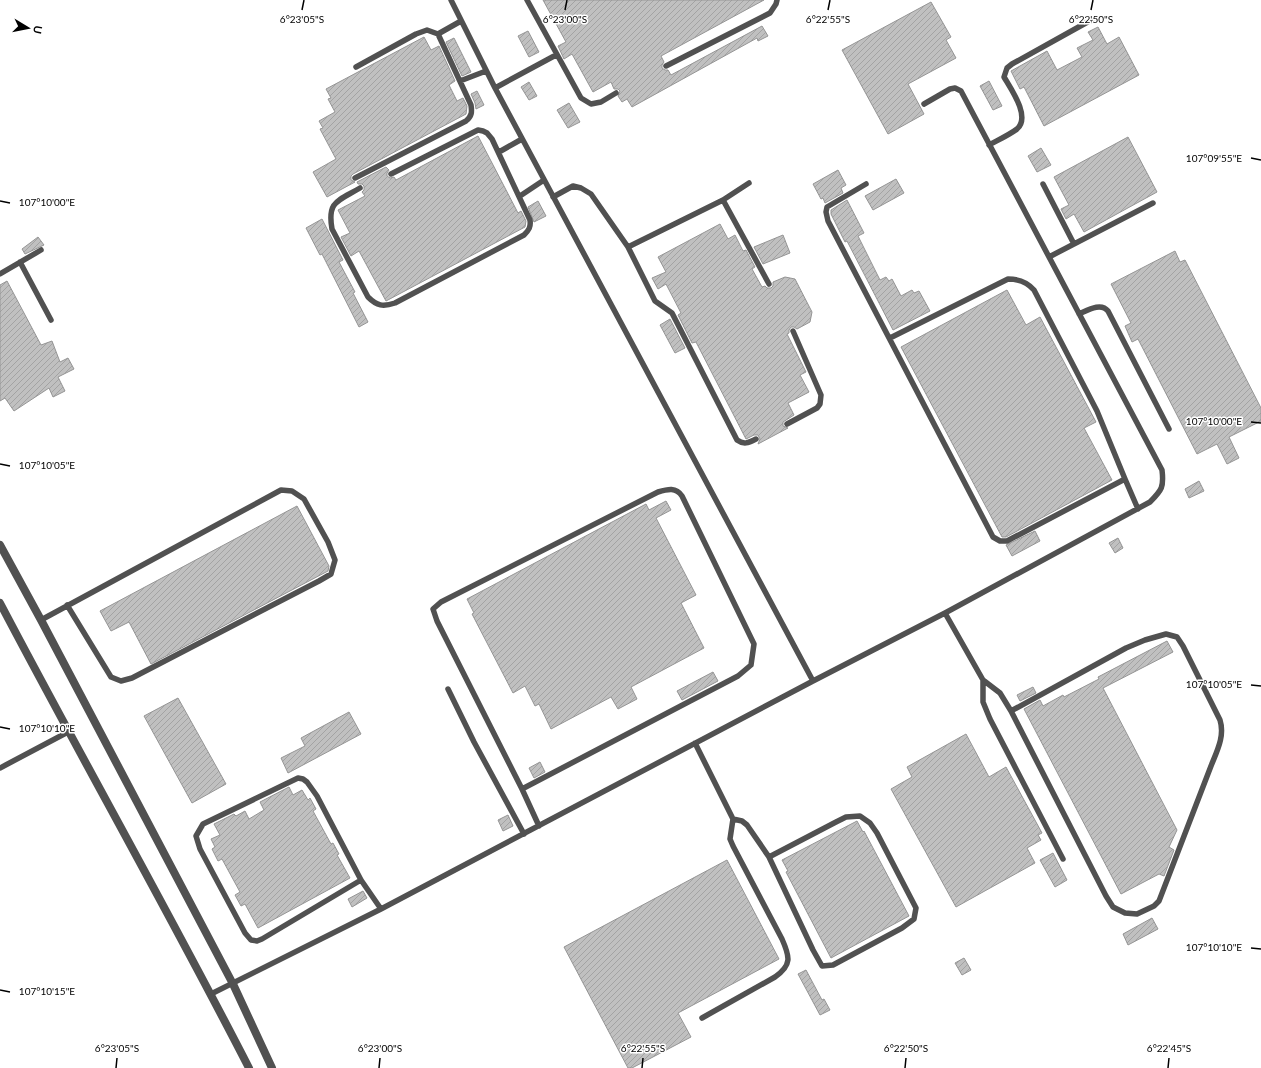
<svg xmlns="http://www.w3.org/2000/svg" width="1261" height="1068" font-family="Lato,sans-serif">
  <defs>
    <pattern id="building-hatch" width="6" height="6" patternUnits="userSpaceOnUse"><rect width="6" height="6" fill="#c0c0c0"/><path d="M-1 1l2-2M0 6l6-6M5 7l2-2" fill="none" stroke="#a3a3a3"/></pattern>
  </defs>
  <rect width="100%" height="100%" fill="#fff"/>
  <path fill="url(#building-hatch)" stroke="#959595" d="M543,0H764L661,56L664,62L662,65V68L665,70H668L671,75L762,26L768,36L758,41L757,38L632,107L627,99L622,102L618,96L620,91L618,89H614L611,82L593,92L572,54L564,59L558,46L566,42Z
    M931,2L951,37L946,40L956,58L908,84L924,114L888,134L842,50Z
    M1098,27L1107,44L1119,37L1139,75L1044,126L1024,87L1020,89L1011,71L1047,51L1057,70L1082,57L1077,48L1093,40L1088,32Z
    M528,31L539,52L529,57L518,36Z
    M424,37L431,50L439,46L455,81L449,85L457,101L463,98L467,106L466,114L353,174L351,176V180L355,182L327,197L313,172L336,159L320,129L323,128L319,121L335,112L328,99L331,98L326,89Z
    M454,38L471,72L462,76L446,42Z
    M989,81L1002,106L993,110L980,86Z
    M529,82L537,96L529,100L521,87Z
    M477,91L484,105L476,109L475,103L471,94Z
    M569,103L580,122L568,128L557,110Z
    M478,136L518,213L521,211L526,221L525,227L386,301L359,251L351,256L341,237L350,233L338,210L365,196L362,192L364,190V186L362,184H358L357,182L386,167L389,170L387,173V176L390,178L394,177L396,180Z
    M1128,137L1157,192L1084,232L1074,214L1066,219L1061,209L1069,205L1054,177Z
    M1041,148L1051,165L1037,172L1028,156Z
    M838,170L846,185L841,188L843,193L825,203L823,198L821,199L813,184Z
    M896,179L904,193L873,210L865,196Z
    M847,200L864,233L858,236L880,280L886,277L889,281L892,279L901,296L912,290L914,293L919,291L930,311L893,330L847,241L845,242L831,214V210Z
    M538,201L546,216L534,222L528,207Z
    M322,219L343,260L339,262L355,292L353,293L368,322L359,327L322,254L320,255L306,228Z
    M720,224L728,239L735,235L743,251L746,250L755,267L752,269L762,287L765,286L767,288H771L773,286V282L785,277L795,279L812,312L810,322L797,329L794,327H791L789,330V333L787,334L806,372L800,375L809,392L788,403L794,415L783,422V426L788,428L758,444L760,439L758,435H754L746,439L696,342L692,343L678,315L681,313L666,284L658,289L652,278L666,272L658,257Z
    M783,235L790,253L763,264L754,247Z
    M38,237L44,245L25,254L22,249Z
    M1175,251L1180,262L1185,260L1261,408V421L1229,437L1239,458L1227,464L1217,444L1197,454L1138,339L1132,342L1125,326L1131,323L1111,284Z
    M7,281L41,345L52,341L60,362L68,358L74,369L58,377L65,391L53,397L49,388L14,411L5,398L0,401V285Z
    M1007,290L1026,325L1040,317L1096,422L1084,428L1112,480L1006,537H1002L901,347Z
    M670,319L685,348L675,353L660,325Z
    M1199,481L1204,491L1189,498L1185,489Z
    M666,501L671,510L656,518L696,595L681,603L704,648L631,687L637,699L618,709L611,697L551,729L539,704L535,706L525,686L513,693L472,614L474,613L467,599L646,504L649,510Z
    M297,506L329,566L328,571L151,664L129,622L111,631L100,611Z
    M1035,531L1040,541L1012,556L1006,545Z
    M1118,538L1123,548L1115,553L1109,543Z
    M1167,641L1173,652L1103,688L1177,830L1169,847L1174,850L1164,876L1159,874L1121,894L1024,709L1040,700L1043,706L1063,695L1064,697L1099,679L1098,677Z
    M713,672L718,681L682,700L677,691Z
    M1033,687L1036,693L1020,701L1017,695Z
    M178,698L226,784L192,803L144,716Z
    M349,712L361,734L288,773L281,758L305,746L301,738Z
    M966,734L989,777L1006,767L1042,833L1038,835L1041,840L1027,848L1035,863L956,907L891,789L912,777L907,767Z
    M540,762L545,772L534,778L529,768Z
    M289,787L293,795L302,790L308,800L310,798L316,809L313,811L331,844L333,843L339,854L337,855L350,878L258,928L245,904L241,906L235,895L240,892L222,859L218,861L212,849L215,847L211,839L220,835L214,824L234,814L236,816L245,811L249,819L264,810L260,802Z
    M508,815L513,826L503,831L498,820Z
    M857,821L863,832L864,831L909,916L831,958L786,872L788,871L782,860Z
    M1053,853L1067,880L1055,887L1040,860Z
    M727,860L779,959L678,1013L691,1037L632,1068H628L564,947Z
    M363,891L367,898L352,907L348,899Z
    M1152,918L1158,929L1128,945L1123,934Z
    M964,958L971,970L962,975L955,963Z
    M806,970L822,1000L824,999L830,1010L820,1015L798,974Z"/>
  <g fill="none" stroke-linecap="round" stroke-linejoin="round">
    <path stroke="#515151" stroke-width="5.5" d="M451,0L495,88L813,681
      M527,0L581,98L591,104L601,102L616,93
      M438,34L461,21
      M666,66L770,13L776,4L777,0
      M460,81L486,71
      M495,88L556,55
      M989,145C998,140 1009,135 1017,129C1031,117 1011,89 1004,77L1007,68L1012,64L1093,19
      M499,152L522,139
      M355,178L466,121C472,116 472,112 471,105L438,34L427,30L416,34L356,67
      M866,184L827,207L826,212L828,221L993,537L1000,541H1007L1125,479
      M1043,184L1074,244
      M360,188C338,201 327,201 332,229L368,297C377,306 383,307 395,303L524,235C529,230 531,227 530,220L492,139L487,133L483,131L478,130L391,174
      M520,196L544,180
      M553,197L573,186L581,188L591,194L628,247L655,301L672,313L737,440C744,445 748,443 756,439
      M723,200L769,284
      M628,247L723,200L749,183
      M1049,257L1153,203
      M20,262L51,320
      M0,274L41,250
      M1079,314C1088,310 1101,302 1108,311L1169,429
      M890,338L1008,279C1019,279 1027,282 1034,290L1097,411L1125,479L1138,509
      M787,424L817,408L820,404L821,395L793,331
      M945,613L983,680L1000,693L1011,711L1106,896L1113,907L1125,913L1137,914L1154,906L1159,901L1211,766C1217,751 1225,736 1220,720L1183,646L1177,637L1166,634L1145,640L1126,648L1011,711
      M41,620L281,490L292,491L304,499L328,542L335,560L331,574L319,581L132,678L121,681L111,677L67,605
      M983,680V702L990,719L1063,859
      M448,689L474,742L524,834
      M695,743L733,819L742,821L747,825L769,857L813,950L822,966L833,965L902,928L914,919L916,908L877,833L870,823L860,816L846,817L836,822L769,857
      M0,768L68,732
      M522,789L738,676L751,665L754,644L682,496C676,487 668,489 658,492L441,602L433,609L437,621L522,789L539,826
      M361,880L262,939L257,941L251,940L245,933L200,849L196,836L203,824L298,778L303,779L307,782L317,796L361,880L381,909
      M211,994L381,909L813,681L945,613L1150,502C1162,490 1164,487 1162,470L961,91L955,88L950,89L924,104
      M702,1018L775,977C792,965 790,957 782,939L733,846L730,839L733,819"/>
    <path stroke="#515151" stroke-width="8" d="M0,545L41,620L233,984L272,1068
      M0,603C82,759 169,912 249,1068"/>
  </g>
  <path fill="none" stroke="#000" stroke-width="1.5" d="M302,10L304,0M565,10L567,0M828,10L830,0M1091,10L1093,0M1251,158L1261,160M0,201L10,203M1251,422L1261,423M0,464L10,466M1251,685L1261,686M0,727L10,729M1251,948L1261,949M0,990L10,992M116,1068L117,1058M379,1068L380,1058M642,1068L643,1058M905,1068L906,1058M1168,1068L1169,1058"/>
  <g font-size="10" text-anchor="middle" fill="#000" stroke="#fff" stroke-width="3" stroke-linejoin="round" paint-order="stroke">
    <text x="302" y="23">6°23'05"S</text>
    <text x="565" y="23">6°23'00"S</text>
    <text x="828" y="23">6°22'55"S</text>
    <text x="1091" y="23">6°22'50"S</text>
    <text x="1214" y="162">107°09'55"E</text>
    <text x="47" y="206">107°10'00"E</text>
    <text x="1214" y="425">107°10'00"E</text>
    <text x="47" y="469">107°10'05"E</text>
    <text x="1214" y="688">107°10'05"E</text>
    <text x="47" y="732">107°10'10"E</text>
    <text x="1214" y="951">107°10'10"E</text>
    <text x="47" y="995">107°10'15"E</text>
    <text x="117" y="1052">6°23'05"S</text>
    <text x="380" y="1052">6°23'00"S</text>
    <text x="643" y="1052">6°22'55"S</text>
    <text x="906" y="1052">6°22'50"S</text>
    <text x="1169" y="1052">6°22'45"S</text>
  </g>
  <g transform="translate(28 28) rotate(100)" stroke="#ffffff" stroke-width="3" paint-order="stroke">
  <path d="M0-3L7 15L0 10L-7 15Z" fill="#000000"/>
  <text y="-6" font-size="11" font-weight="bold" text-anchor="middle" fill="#000000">U</text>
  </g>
</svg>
